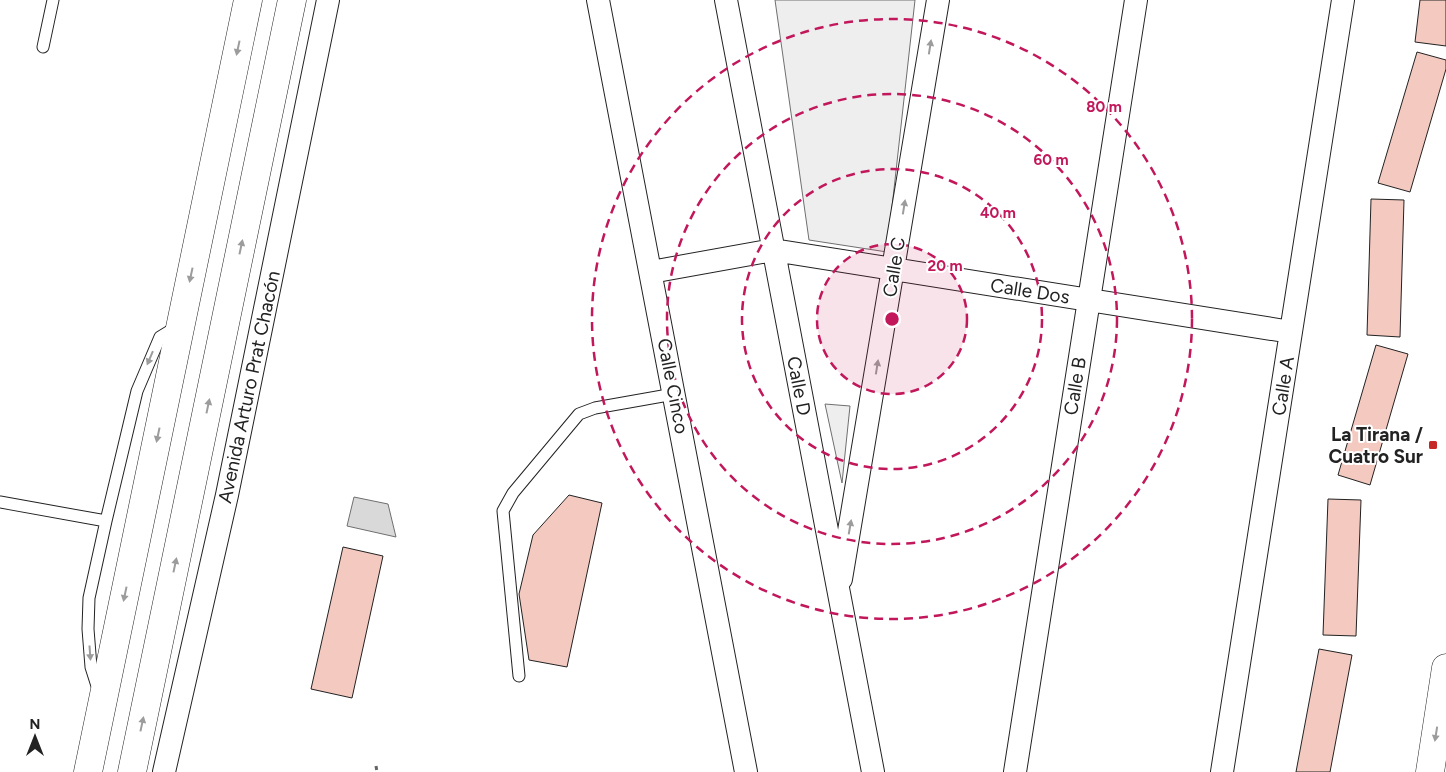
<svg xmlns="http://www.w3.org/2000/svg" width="1446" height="772" font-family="Figtree,sans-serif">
  <rect width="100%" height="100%" fill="#fff"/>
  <path fill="#eee" stroke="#6f6f6f" d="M775,0H915L887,252L809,240Z
    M825,404L850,406L842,483Z"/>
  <path fill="#d9d9d9" stroke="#6f6f6f" d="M354,497L388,504L396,537L347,526Z"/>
  <path fill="#f3c9c0" stroke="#222" d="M1420,0H1446V46L1415,42Z
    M1417,52L1446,60V69L1410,192L1378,183Z
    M1371,199L1404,200L1400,337L1367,335Z
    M1376,345L1408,354L1370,485L1338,475Z
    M569,495L602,503L567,667L529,660L519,594L533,535Z
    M1328,499L1361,500L1356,636L1323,635Z
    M343,547L383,556L352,698L311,689Z
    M1319,649L1352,655L1330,772H1296Z"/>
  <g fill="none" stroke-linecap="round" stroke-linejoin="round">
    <defs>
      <path id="lane" d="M43,47L53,0
        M0,502L106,521
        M519,676L503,511L513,493L579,414L595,408L674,394
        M98,689L91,667L88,629L89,598L106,521L137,391L160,337L178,326"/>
      <path id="street" d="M598,0L746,772
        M726,0L873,772
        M651,272L773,250L1291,332
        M841,579L938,0
        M164,772L227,495L328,0
        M1015,772L1136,0
        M1222,772L1343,0"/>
      <path id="primary" d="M88,772L248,0
        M132,772L292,0"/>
      <path id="highway" d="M1430,772L1446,668"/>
    </defs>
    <use href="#lane" stroke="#222" stroke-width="13"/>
    <use href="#street" stroke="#222" stroke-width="24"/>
    <use href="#primary" stroke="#222" stroke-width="29"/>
    <use href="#highway" stroke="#222" stroke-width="29"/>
    <path stroke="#646464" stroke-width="3" stroke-dasharray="4 2.5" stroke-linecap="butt" d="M376,766L377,772"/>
    <use href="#lane" stroke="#fff" stroke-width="11"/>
    <use href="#street" stroke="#fff" stroke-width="22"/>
    <use href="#primary" stroke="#fff" stroke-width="28"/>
    <use href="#highway" stroke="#fff" stroke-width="28"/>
  </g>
  <defs><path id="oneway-solid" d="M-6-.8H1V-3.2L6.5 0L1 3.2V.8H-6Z" transform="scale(1.25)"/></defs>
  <g fill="#9c9c9c">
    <use href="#oneway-solid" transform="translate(930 47) rotate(-81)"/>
    <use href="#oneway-solid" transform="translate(238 48) rotate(102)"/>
    <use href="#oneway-solid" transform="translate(904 207) rotate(-81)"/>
    <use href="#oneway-solid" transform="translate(241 247) rotate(-78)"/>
    <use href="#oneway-solid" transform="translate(191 275) rotate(102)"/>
    <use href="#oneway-solid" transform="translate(150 358) rotate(113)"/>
    <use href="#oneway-solid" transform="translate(877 367) rotate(-81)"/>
    <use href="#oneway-solid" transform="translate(208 406) rotate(-78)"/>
    <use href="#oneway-solid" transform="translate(158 435) rotate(102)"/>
    <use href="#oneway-solid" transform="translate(850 527) rotate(-80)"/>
    <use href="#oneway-solid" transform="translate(175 565) rotate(-78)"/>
    <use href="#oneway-solid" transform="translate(125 594) rotate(102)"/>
    <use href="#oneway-solid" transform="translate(90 653) rotate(86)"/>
    <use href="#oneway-solid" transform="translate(142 724) rotate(-78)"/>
    <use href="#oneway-solid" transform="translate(1436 734) rotate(99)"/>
  </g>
  <circle cx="892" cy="319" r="75" fill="#c2185b" fill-opacity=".12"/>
  <g fill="none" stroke="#c2185b" stroke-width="2.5" stroke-dasharray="9 6">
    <circle cx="892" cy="319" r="75"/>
    <circle cx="892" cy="319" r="150"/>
    <circle cx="892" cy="319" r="225"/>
    <circle cx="892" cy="319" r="300"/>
  </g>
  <rect fill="#c62828" stroke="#fff" stroke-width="2" x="1428" y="440" width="10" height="10" rx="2.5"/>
  <g text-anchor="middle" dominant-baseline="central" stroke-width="4" stroke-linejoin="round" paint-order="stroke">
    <g font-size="19" fill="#222" stroke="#fff">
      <text transform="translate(894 267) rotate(-81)">Calle C</text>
      <text transform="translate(1030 291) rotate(9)">Calle Dos</text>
      <text transform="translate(673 386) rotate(79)">Calle Cinco</text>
      <text transform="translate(799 386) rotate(79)">Calle D</text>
      <text transform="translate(1075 386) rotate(-81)">Calle B</text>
      <text transform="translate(1283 386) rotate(-81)">Calle A</text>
      <text transform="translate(249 387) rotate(-78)">Avenida Arturo Prat Chacón</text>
    </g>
    <g font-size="19" font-weight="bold" fill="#222" stroke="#fff" text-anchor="end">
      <text x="1423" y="434">La Tirana /<tspan x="1423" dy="22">Cuatro Sur</tspan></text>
    </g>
  </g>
  <circle cx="892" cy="319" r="8" fill="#c2185b" stroke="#fff" stroke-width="2.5"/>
  <g font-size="15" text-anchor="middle" font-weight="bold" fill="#c2185b" stroke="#fff" stroke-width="4" stroke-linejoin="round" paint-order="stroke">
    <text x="1104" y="112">80 m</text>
    <text x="1051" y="165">60 m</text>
    <text x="998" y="218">40 m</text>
    <text x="945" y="271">20 m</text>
  </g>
  <g transform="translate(35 737)" stroke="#ffffff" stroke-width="4" paint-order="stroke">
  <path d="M0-4L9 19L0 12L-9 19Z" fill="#222222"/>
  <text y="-8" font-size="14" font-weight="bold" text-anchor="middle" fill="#222222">N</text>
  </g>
</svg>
